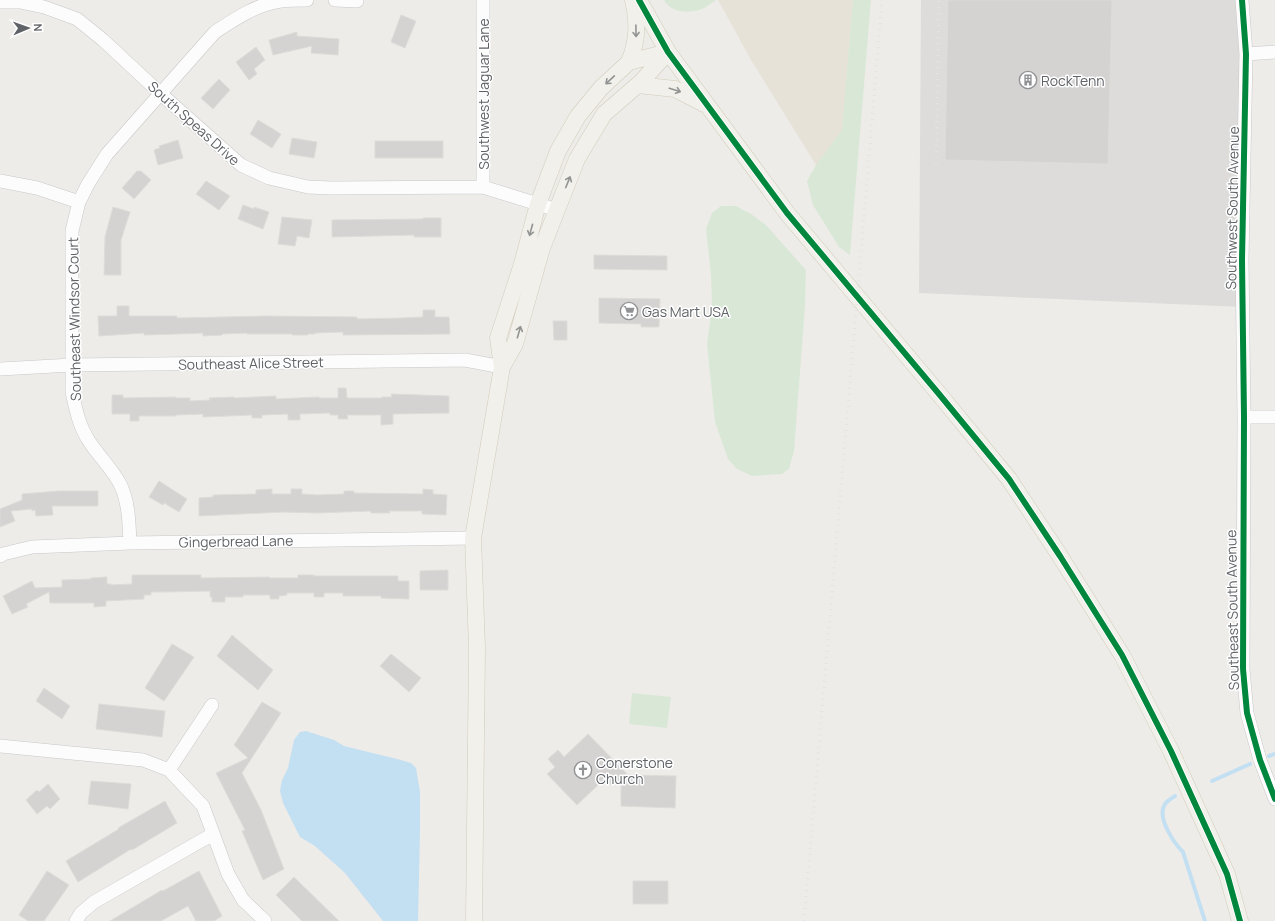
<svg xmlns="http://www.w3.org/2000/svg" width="1275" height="921" font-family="Manrope,sans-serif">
  <rect width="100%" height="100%" fill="#eeece9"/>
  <path fill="#e6e2d8" d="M718,0H853L837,199L751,60Z"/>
  <path fill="#dddcda" d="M921,0H1242L1243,307L919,293Z"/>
  <path fill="#d9e8d6" d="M664,0H716C711,3 707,7 702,9C689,14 671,13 664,0Z
    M853,0H871L850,255L839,247L813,205L807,181L816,165L842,130Z
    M721,206H736L751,214L766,225L806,270L805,307L794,451L789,469L782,474L752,476L737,469L728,459L715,422L707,344L712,307L711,275L706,229L712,213Z
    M632,693L671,697L667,728L629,724Z"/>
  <path fill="#c3dff2" d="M306,731L334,740L344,746L401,760L411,763L416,768L420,792V831L418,921H383L345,873L315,846L300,837L283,803L280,791L282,780L288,768L294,740L300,732Z"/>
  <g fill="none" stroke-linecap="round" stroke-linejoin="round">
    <path stroke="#c3dff2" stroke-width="4" d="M1269,756L1275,754
      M1212,781L1250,764
      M1175,796C1172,798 1167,801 1165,804C1156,817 1174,843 1183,852L1205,921"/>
  </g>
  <path fill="#d5d3d2" stroke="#dddcd8" d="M948,0H1112L1108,164L945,160Z
    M401,15L416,21L405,48L391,42Z
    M297,32V36L339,39L338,55L311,53L312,46L273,55L269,40Z
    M256,47L265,60L254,69L257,74L249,80L236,62Z
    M219,79L230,90L213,109L201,98Z
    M258,120L281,134L272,148L250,134Z
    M292,138L317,142L314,158L289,154Z
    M178,140L183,158L158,165L154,150L160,148L159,146Z
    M375,141H443V158H375Z
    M137,171H141L151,180L134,199L122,188Z
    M206,181L230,196L219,210L196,194Z
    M243,205L254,209V207L269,212L263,229L238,219Z
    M113,207L130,212L121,240V275H104L105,237Z
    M282,217L312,220L309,238L297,236L295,246L278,244Z
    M423,218H441V237H414V235L332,237V220L423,219Z
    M594,255L667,256V270L594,269Z
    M599,298L660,299L659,327H641V324L599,323Z
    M117,306H129V316H177V318L266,316L357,317V319L402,318L423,317V310H435V317H449L450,334L343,335V332L315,333V334H308V335H292V334H247V333L222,334V335L203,336V333L177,334L144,335V333L99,336L98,316H117Z
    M553,321H567V340H554Z
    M338,388H346L347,398H382V397H392L391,394L449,396V413L393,414V424L381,425V415H347L348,419H338V415H330V413L300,414V420H288V414L262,415V418H252V415L203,417V414L176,415V416H139V421H130V414H112V395H123V398L176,397V398H190V401L210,400L209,398L234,397V398L276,396V399L319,397V398H338Z
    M159,481L187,499L179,512L164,503L163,505L149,497Z
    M272,489V494H291V489H302V494L317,495L344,494V491H354V493L423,494V489L433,490V494L447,495L446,515L422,514V511H389L390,513H371V511L317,513L284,512L199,516V498L213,497V495L256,494V490Z
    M59,491H98V506H52L53,515L36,516L35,510L32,511V509L11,511L15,521L0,527V509L22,500V494Z
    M448,570V590H420V571Z
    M132,575H201V578L269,577L270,578H298V575H314V576H398V581H409V599L381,598V596H343V593H324V597H314V593H287V595L279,596V599H270V595H243V597H225V602H212V597H210V591L162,592H151V595H144V599L106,601V606L94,607V603H50L49,592L26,604L28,607L12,614L3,596L32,581L35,588L62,587V580L91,579V578L107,577V584H111V585L132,584Z
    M232,635L273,670L258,690L217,656Z
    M172,644L194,657L164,701L145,688Z
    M391,654L421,678L409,692L380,666Z
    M44,688L70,706L62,719L36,701Z
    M262,702L281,713L242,773L261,810L284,869L263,880L242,831L245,830L216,773L248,758L234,745Z
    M99,704L165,711L162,737L96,729Z
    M588,734L628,775L676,776L675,808L621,806V785L599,784L577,805L547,774L555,767L548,759L558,750L564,757Z
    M91,781L131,784L128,809L88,804Z
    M48,784L60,799L50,809L47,806L37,814L26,800L37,790L39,792Z
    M165,801L177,823L132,850L131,849L78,882L66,861L119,829L118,828Z
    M47,871L69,885L44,921H28L19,915Z
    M199,871L222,916L214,921H196L188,906L161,921H110L162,890L163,891Z
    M294,877L339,921H302L276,895Z
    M633,881H668V904H633Z"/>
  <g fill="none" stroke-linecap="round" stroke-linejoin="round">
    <defs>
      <path id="minor" d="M335,0L357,1
        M1242,0L1246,54L1242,260L1244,417L1243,669L1247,713L1260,760L1275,799
        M0,2H20L44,7L77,19L103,40L161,94L241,165L269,178L308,187L331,188L483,187L557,210
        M1246,54L1275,52
        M0,181L37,188L79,202
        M483,187V0
        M0,369L72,365L465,360L502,367
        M1244,417H1275
        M130,543C129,523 129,504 121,486C113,469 99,457 89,441C79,426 76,410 72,392V231L79,202L88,184L107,154L215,32C235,19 257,4 281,1C289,0 298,0 307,0
        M0,556L3,554L32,547L130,543L473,538
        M0,746L143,760L169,770L203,806L228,874L243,900L265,921
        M169,770L212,705
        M76,921L81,913L94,902L213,834"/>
      <path id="major" d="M639,0L668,52L787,213L939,394L1009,479L1060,556L1122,655L1171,751L1227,874L1240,921
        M629,62C638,40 638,23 633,0
        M638,85L675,89L704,104
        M502,367L515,344L542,248L577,159L604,114L641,82L668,52
        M474,921L477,648L473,538L502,367L498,338L522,264L538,204L558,151L578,116L601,88L629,62L668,52"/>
    </defs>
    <use href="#minor" stroke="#c9c8c8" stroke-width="14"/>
    <use href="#major" stroke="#d2cbba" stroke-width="17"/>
    <use href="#minor" stroke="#fcfcfc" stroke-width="13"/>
    <use href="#major" stroke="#f2f0ea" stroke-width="16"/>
    <path stroke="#e3e3e2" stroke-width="3" stroke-dasharray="1 5" stroke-linecap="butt" d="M936,164L939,0
      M804,921L858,289L882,0"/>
    <defs>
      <path id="cycleway" d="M639,0L668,52L787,213L939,394L1009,479L1060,556L1122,655L1171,751L1227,874L1240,921
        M1242,0L1246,54L1242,260L1244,417L1243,669L1247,713L1260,760L1275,799"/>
    </defs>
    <use href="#cycleway" stroke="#fff" stroke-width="8"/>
    <use href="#cycleway" stroke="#00873e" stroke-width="6"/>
  </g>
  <defs><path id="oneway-shaft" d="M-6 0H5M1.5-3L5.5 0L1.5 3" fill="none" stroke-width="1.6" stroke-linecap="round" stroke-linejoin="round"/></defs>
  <g stroke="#929494">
    <use href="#oneway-shaft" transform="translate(636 31) rotate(89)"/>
    <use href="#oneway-shaft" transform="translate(610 80) rotate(137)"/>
    <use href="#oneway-shaft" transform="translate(675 90) rotate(18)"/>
    <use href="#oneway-shaft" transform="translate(568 182) rotate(-68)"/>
    <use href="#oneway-shaft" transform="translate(531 230) rotate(105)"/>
    <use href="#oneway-shaft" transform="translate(519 332) rotate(-74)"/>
  </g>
  <defs>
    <symbol id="building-ring" viewBox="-11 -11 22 22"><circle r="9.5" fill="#fff" stroke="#919294" stroke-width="1.5"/><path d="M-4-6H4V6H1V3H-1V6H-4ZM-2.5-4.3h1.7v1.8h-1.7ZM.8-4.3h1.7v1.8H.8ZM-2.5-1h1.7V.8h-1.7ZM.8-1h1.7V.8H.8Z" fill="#919294"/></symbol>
    <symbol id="supermarket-ring" viewBox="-11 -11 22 22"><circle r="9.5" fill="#fff" stroke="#919294" stroke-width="1.5"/><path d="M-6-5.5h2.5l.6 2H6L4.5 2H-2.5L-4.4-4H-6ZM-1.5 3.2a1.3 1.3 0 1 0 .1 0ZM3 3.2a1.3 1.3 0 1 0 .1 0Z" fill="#919294"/></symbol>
    <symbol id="church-ring" viewBox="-11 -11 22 22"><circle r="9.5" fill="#fff" stroke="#919294" stroke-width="1.5"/><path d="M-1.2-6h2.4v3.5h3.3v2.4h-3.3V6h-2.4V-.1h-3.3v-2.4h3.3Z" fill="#919294"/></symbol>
  </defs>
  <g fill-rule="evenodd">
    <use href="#building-ring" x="1018" y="70" width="20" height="20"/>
    <use href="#supermarket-ring" x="619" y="301" width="20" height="20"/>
    <use href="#church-ring" x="573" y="760" width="20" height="20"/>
  </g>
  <g text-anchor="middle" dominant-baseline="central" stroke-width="3" stroke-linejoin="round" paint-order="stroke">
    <g font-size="14" fill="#5f6266" stroke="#fff" text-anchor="start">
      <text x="1041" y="80">RockTenn</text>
      <text x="642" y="311">Gas Mart USA</text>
      <text x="596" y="762">Conerstone<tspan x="596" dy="16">Church</tspan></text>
    </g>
    <g font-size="14" fill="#5f6266" stroke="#fff">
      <text transform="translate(483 94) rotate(-90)">Southwest Jaguar Lane</text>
      <text transform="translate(194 123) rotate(42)">South Speas Drive</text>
      <text transform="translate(1232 208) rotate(-89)">Southwest South Avenue</text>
      <text transform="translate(74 319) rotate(-91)">Southeast Windsor Court</text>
      <text transform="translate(251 363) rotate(-1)">Southeast Alice Street</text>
      <text transform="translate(236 541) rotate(-1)">Gingerbread Lane</text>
      <text transform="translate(1232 610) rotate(-91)">Southeast South Avenue</text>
    </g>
  </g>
  <g transform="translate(28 28) rotate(88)" stroke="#ffffff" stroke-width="3" paint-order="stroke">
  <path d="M0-3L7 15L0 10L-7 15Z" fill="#5f6266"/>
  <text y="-6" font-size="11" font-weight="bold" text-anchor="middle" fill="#5f6266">N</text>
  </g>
</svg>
